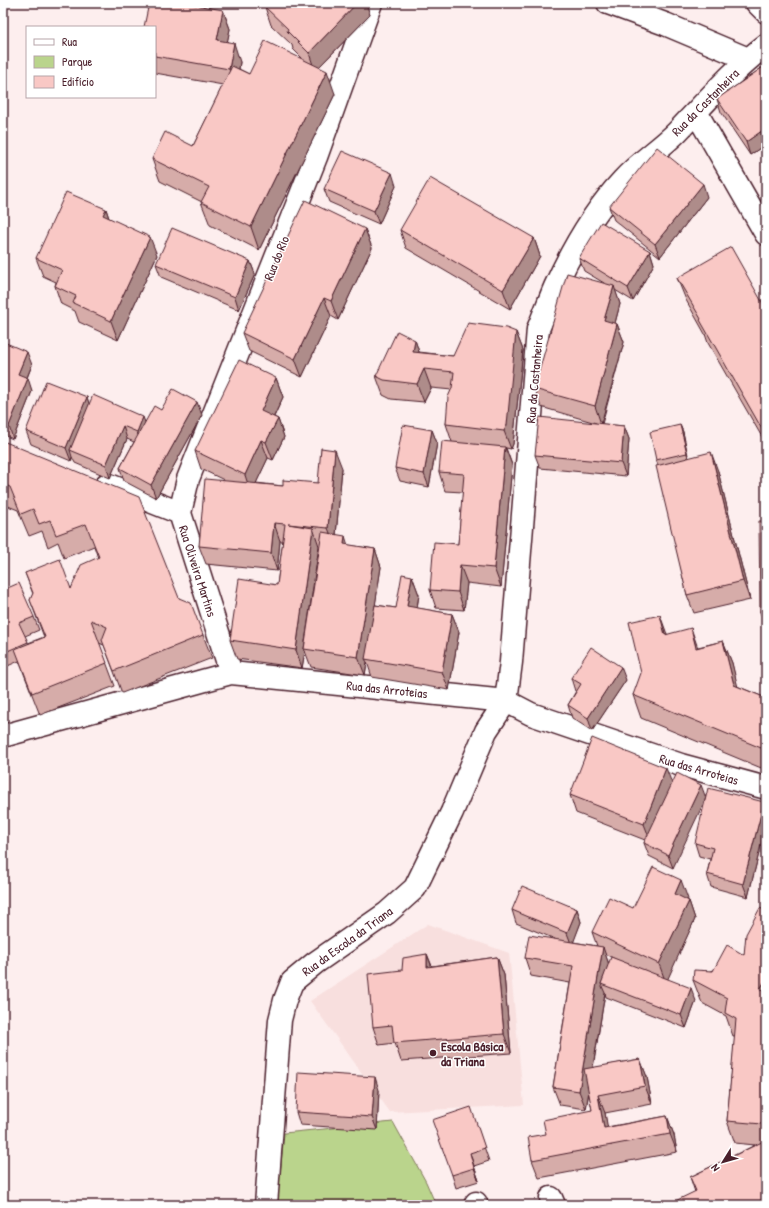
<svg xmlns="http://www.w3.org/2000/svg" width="769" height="1208" font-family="'Patrick Hand',sans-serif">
  <rect width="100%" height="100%" fill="#fdeeee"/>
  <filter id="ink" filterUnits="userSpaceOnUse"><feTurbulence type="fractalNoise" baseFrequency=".025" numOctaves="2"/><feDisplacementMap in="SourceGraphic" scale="8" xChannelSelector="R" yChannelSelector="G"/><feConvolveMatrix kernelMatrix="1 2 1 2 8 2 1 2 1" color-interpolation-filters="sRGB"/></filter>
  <g filter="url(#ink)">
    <path fill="#f8dfde" d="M428,924L509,953L524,1105L390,1112L310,1001Z"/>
    <path fill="#bad48c" stroke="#827a5c" d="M393,1122L426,1182L436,1205H277L284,1133Z"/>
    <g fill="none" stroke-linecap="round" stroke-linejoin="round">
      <defs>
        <path id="minor" d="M608,3L665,24L748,59
          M757,3L766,12
          M696,112L766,234
          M107,484L180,513L231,673
          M180,513L188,479L316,157L371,3
          M3,736L231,673L506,701L531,714L681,765L766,788
          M551,1198L554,1205
          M476,1203V1205
          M266,1205L280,1020L285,1000L292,982L315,963L387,913L415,888L452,812L486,731L506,701L511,662L538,329C544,315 549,301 555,287C572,249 595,210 623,180C639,162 660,149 677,132C706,102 733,70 766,45"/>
      </defs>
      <use href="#minor" stroke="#4a1f2b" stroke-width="25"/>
      <use href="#minor" stroke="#fff" stroke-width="22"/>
    </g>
    <path fill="#d6aca9" stroke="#4a1f2b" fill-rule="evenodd" d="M263,3H366L370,15L319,67L335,94L259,250L210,225L201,202H202L160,181L152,159L193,146L223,85L155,73V27L223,10L230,29L227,42L240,62L239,69L249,74L304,60L293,49L292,45L271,25L265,7L266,6Z
      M766,65V144L750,155L721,112L717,99Z
      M396,186L379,224L329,202L324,189Z
      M707,197L660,257L614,220L609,207Z
      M106,209L109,218L157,255L118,340L79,322L75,311L61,304L55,286L56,282L43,276L36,258Z
      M365,229L372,248L338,320L331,316L302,377L249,351L242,333Z
      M400,230L534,238L540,256L510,309L406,248Z
      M650,251L654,264L633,301L615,290L620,304L615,323L617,324L624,342L602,424L624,426L629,439L626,476L540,468L535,455L596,423L541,407L534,389L604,283L584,271L579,258Z
      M250,261L255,274L239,310L161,277L156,264Z
      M677,278L766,309V444L708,343L705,334L686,300Z
      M516,332L523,350L513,444L511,449L506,448L512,465L501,587L467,583L464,610L436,608L430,590L458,544L463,492L445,491L439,472L452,442L446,424L452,390L431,388L424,402L391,399L383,395L376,376L415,340L419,352L453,356Z
      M3,350L32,365L27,378L32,391L13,439L3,435Z
      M276,378L283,397L274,417L278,419L284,437L273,460L268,458L256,483L283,486L318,483L342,468L336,535L348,545L375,549L381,567L375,605L396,608L412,576L419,595L417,608L452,614L459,632L449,690L372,677L367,662L365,675L311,667L305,651L302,668L237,659L230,640L277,585L283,541H280L277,571L206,564L199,546L224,480L201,469L195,451Z
      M87,397L89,405L145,422L161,410L202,415L156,498L124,481L120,468L134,442L127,439L110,478L75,463L72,457L71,461L31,444L26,431Z
      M680,425L683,432L688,458L718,471L750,600L694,613L687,595L658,465L656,460Z
      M432,430L437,443L429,487L400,481L395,468Z
      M3,441L179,598L203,635L212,658L122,693L104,645L99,643L115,686L40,715L19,661L3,668V590L34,617L39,630L25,636L28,643L44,637L30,600L33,594L25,573L71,589L98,558L94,546L64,558L58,542L48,547L42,531L29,536L18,510L3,504Z
      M766,521V627L760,612Z
      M667,634L698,647L723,641L732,663L737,686L766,698V770L641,718L633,695Z
      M571,678L626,680L592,731L572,718L568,705L576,691H575Z
      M672,783L673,868L649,856L644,843L645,840L576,813L570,795Z
      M764,802L766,808V825L748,897L711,887L707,874L710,859L699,856L695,843Z
      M688,899L687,900L689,901L695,919L667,979L696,1001L686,1028L606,997L605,993L593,1068L640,1059L647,1077L652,1104L605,1113L607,1127L667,1116L674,1135L677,1152L539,1178L532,1160L546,1134L592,1110L589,1091L586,1109L560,1105L553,1087L570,983L531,976L525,958L555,939L516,923L512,910L577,909L581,922L573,942L597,946L592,932L633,908ZM605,954L617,960L609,964Z
      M766,911V1205L695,1192L690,1177L755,1145L735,1143L727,1121L735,1036H733L726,1016L702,1003L693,980L744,955Z
      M427,954L432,966L497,957L504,975L511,1053L401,1061L395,1043L379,1045L373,1027L402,970Z
      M379,1090L377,1130L300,1125L296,1112Z
      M475,1120L489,1161L474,1166L479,1181L456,1188L452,1175Z"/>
    <path fill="#ae8c8a" stroke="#4a1f2b" d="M357,3H366L370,15L315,71L309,53Z
      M223,10L230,29L224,58L217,40Z
      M234,43L240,62L236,88L229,69Z
      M327,71L335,94L259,250L251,227Z
      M766,128V144L750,155L746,142Z
      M392,173L396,186L379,224L374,211Z
      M703,184L707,197L660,257L655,244Z
      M106,209L112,228L103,215Z
      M365,229L372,248L338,320L331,301Z
      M150,237L157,255L118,340L111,321Z
      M534,238L540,256L510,309L503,290Z
      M650,251L654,264L633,301L628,288Z
      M250,261L255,274L239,310L235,297Z
      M614,286L620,304L611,338L604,320Z
      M324,298L331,316L302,377L295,359Z
      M617,324L624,342L601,424L595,406Z
      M516,332L523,350L513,444L511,449L504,431Z
      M415,340L421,358L413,352Z
      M27,352L32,365L23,387L18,374Z
      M424,369L431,388L424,402L417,384Z
      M28,378L32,391L13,439L9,426Z
      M276,378L283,397L268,429L261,411Z
      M87,397L91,410L70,450L72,457L71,461L66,448Z
      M197,402L202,415L156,498L151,485Z
      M143,417L148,430L141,445L137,432Z
      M278,419L284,437L273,460L266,442Z
      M680,425L683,432L689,460L687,453Z
      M123,426L127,439L110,478L106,465Z
      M624,426L629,439L626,476L621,463Z
      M432,430L437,443L429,487L424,474Z
      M261,440L268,458L251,494L245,475Z
      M505,447L512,465L501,587L494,568Z
      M335,450L342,468L335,546L328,528Z
      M711,452L718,471L750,600L743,581Z
      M274,523L280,541L277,571L271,553Z
      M313,528L319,546L304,649L305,651L302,668L296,650Z
      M345,536L351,555L344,544Z
      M375,549L381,567L367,659H365L367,662L365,675L358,657Z
      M460,565L467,583L464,610L458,592Z
      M412,576L419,595L414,624L407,606Z
      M452,614L459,632L449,690L442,672Z
      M660,615L668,637L665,635Z
      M691,628L699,651L696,648Z
      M723,641L732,663L743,708L734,685Z
      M621,667L626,680L592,731L588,718Z
      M666,768L673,786L651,842L644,824Z
      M701,785L706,798L673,868L668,855Z
      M764,802L766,808V825L748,897L743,884Z
      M681,880L688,899L682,913L675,894Z
      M689,901L695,919L666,983L659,964Z
      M577,909L581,922L572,946L567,933Z
      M603,947L609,965L601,984L605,993L586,1109L579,1091Z
      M427,954L434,973L427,967Z
      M497,957L504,975L511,1053L504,1034Z
      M766,979V1004L760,989Z
      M691,988L696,1001L686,1028L681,1015Z
      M640,1059L647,1077L652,1104L645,1086Z
      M375,1077L379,1090L377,1130L372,1117Z
      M766,1083V1135L762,1124Z
      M598,1095L605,1113L611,1146L604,1128Z
      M667,1116L674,1135L677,1152L670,1134Z
      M470,1153L474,1166L479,1181L474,1168Z"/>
    <path fill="#f9c8c5" stroke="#4a1f2b" d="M149,3H184L223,10L217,40L234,43L229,69L155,56V27H144Z
      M268,3H357L309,53L287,31L288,29L265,7Z
      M265,41L327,71L251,227L201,202L209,187L152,159L165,132L193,146L232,66L249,74Z
      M766,65V128L746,142L717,99Z
      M657,147L703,184L655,244L609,207Z
      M342,151L392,173L374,211L324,189Z
      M430,178L534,238L503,290L400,230Z
      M66,192L106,209L103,215L150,237L111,321L73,303L76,296L55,286L62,270L36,258Z
      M305,200L365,229L331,301L324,298L295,359L242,333Z
      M601,222L650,251L628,288L579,258Z
      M172,228L250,261L235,297L156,264Z
      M731,247L766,309V436L700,320L701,319L677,278Z
      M567,273L614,286L604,320L617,324L595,406L534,389Z
      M468,323L506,328L516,332L507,425L504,431L446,424L448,397L452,388L454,372L424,369L417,384L384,380L376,376L397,331L415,340L413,352L453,356Z
      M6,343L27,352L18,374L28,378L9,426L3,424V350Z
      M239,360L276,378L261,411L278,419L266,442L261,440L245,475L195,451Z
      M46,381L87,397L66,448L26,431Z
      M173,389L197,402L151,485L120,468L154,406L161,410Z
      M93,395L143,417L137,432L123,426L106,465L70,450Z
      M539,417L624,426L621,463L535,455Z
      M403,425L432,430L424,474L395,468Z
      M680,425L687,453L656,460L650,432Z
      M3,441L139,497L179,598L191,603L203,635L114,671L102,640L107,627L91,620L107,663L32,693L15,649L45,637L30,600L33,593L25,573L60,559L71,589L81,565L99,557L86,524L56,535L50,520L39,524L33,509L21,514L10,487L3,484Z
      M442,441L505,447L494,568L460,565L458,592L430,590L434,542L458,544L464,474L439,472Z
      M321,448L335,450L328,528L288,524L313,528L296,650L230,640L239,579L277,585L285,524L274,523L271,553L199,546L205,479L283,486V480L318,483Z
      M711,452L743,581L687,595L656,466Z
      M759,521H766V612H760Z
      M322,532L345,536L344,544L375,549L358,657L304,649Z
      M402,574L412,576L407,606L452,614L442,672L365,659L375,605L396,608Z
      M19,583L34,617L19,623L28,642L3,653V590Z
      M660,615L665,635L691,628L696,648L723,641L734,685L766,698V750L633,695L641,673L629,622Z
      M591,647L621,667L588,718L568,705L581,684L571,678Z
      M592,738L666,768L644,824L570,795Z
      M677,773L701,785L668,855L644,843Z
      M708,788L764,802L743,884L707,874L713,848L695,843Z
      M653,867L681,880L675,894L689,901L659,964L592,932L609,897L633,908Z
      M522,886L577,909L567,933L512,910Z
      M760,908L766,911V979L760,989L766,992V1083L762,1124L727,1121L736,1019L725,1013L727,998L693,980L694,970L713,971L727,945L744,955L746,934Z
      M529,935L603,947L579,1091L553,1087L573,966L525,958Z
      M427,954V967L497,957L504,1034L394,1043L392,1025L373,1027L368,974L402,970L403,958Z
      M611,957L691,988L681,1015L601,984Z
      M640,1059L645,1086L598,1095L604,1128L667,1116L670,1134L532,1160L528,1137L546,1134L543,1120L592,1110L584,1069Z
      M298,1072L375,1077L372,1117L296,1112Z
      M471,1107L485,1148L470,1153L474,1168L452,1175L432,1120Z
      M766,1140V1205H667L696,1191L690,1177Z"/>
  </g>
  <circle fill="#4a1f2b" stroke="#fff" stroke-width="1.5" cx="433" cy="1053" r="4"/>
  <g text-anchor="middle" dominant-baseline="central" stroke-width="3" stroke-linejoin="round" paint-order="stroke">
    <g font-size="13" fill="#4a1f2b" stroke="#fff">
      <text transform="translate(705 102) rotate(-45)">Rua da Castanheira</text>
      <text transform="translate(276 258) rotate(-68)">Rua do Rio</text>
      <text transform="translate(534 379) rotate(-85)">Rua da Castanheira</text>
      <text transform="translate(198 571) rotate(72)">Rua Oliveira Martins</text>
      <text transform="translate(387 689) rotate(6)">Rua das Arroteias</text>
      <text transform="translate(699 769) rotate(16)">Rua das Arroteias</text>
      <text transform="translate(347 941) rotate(-36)">Rua da Escola da Triana</text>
    </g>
    <g font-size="13" font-weight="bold" fill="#4a1f2b" stroke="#fff" text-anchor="start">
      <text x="441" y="1046">Escola Básica<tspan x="441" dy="15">da Triana</tspan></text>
    </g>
  </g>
  <rect width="769" height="1208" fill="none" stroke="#fff" stroke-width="16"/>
  <rect x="8" y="8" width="753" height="1192" fill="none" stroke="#4a1f2b" stroke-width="1.5" filter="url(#ink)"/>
  <rect x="26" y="26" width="130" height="72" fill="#ffffff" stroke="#b7a5aa"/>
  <rect x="34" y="39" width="20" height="6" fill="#ffffff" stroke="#b7a5aa"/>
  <text x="62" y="46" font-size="12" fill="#4a1f2b">Rua</text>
  <rect x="34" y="56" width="20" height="12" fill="#bad48c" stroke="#b7a5aa"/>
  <text x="62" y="66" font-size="12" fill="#4a1f2b">Parque</text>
  <rect x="34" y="76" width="20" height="12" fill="#f9c8c5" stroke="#b7a5aa"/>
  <text x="62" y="86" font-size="12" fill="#4a1f2b">Edifício</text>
  <g transform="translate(723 1162) rotate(233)" stroke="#ffffff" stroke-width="3" paint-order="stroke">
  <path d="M0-3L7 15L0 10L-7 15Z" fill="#4a1f2b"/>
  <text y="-6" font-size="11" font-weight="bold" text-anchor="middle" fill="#4a1f2b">N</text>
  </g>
</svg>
